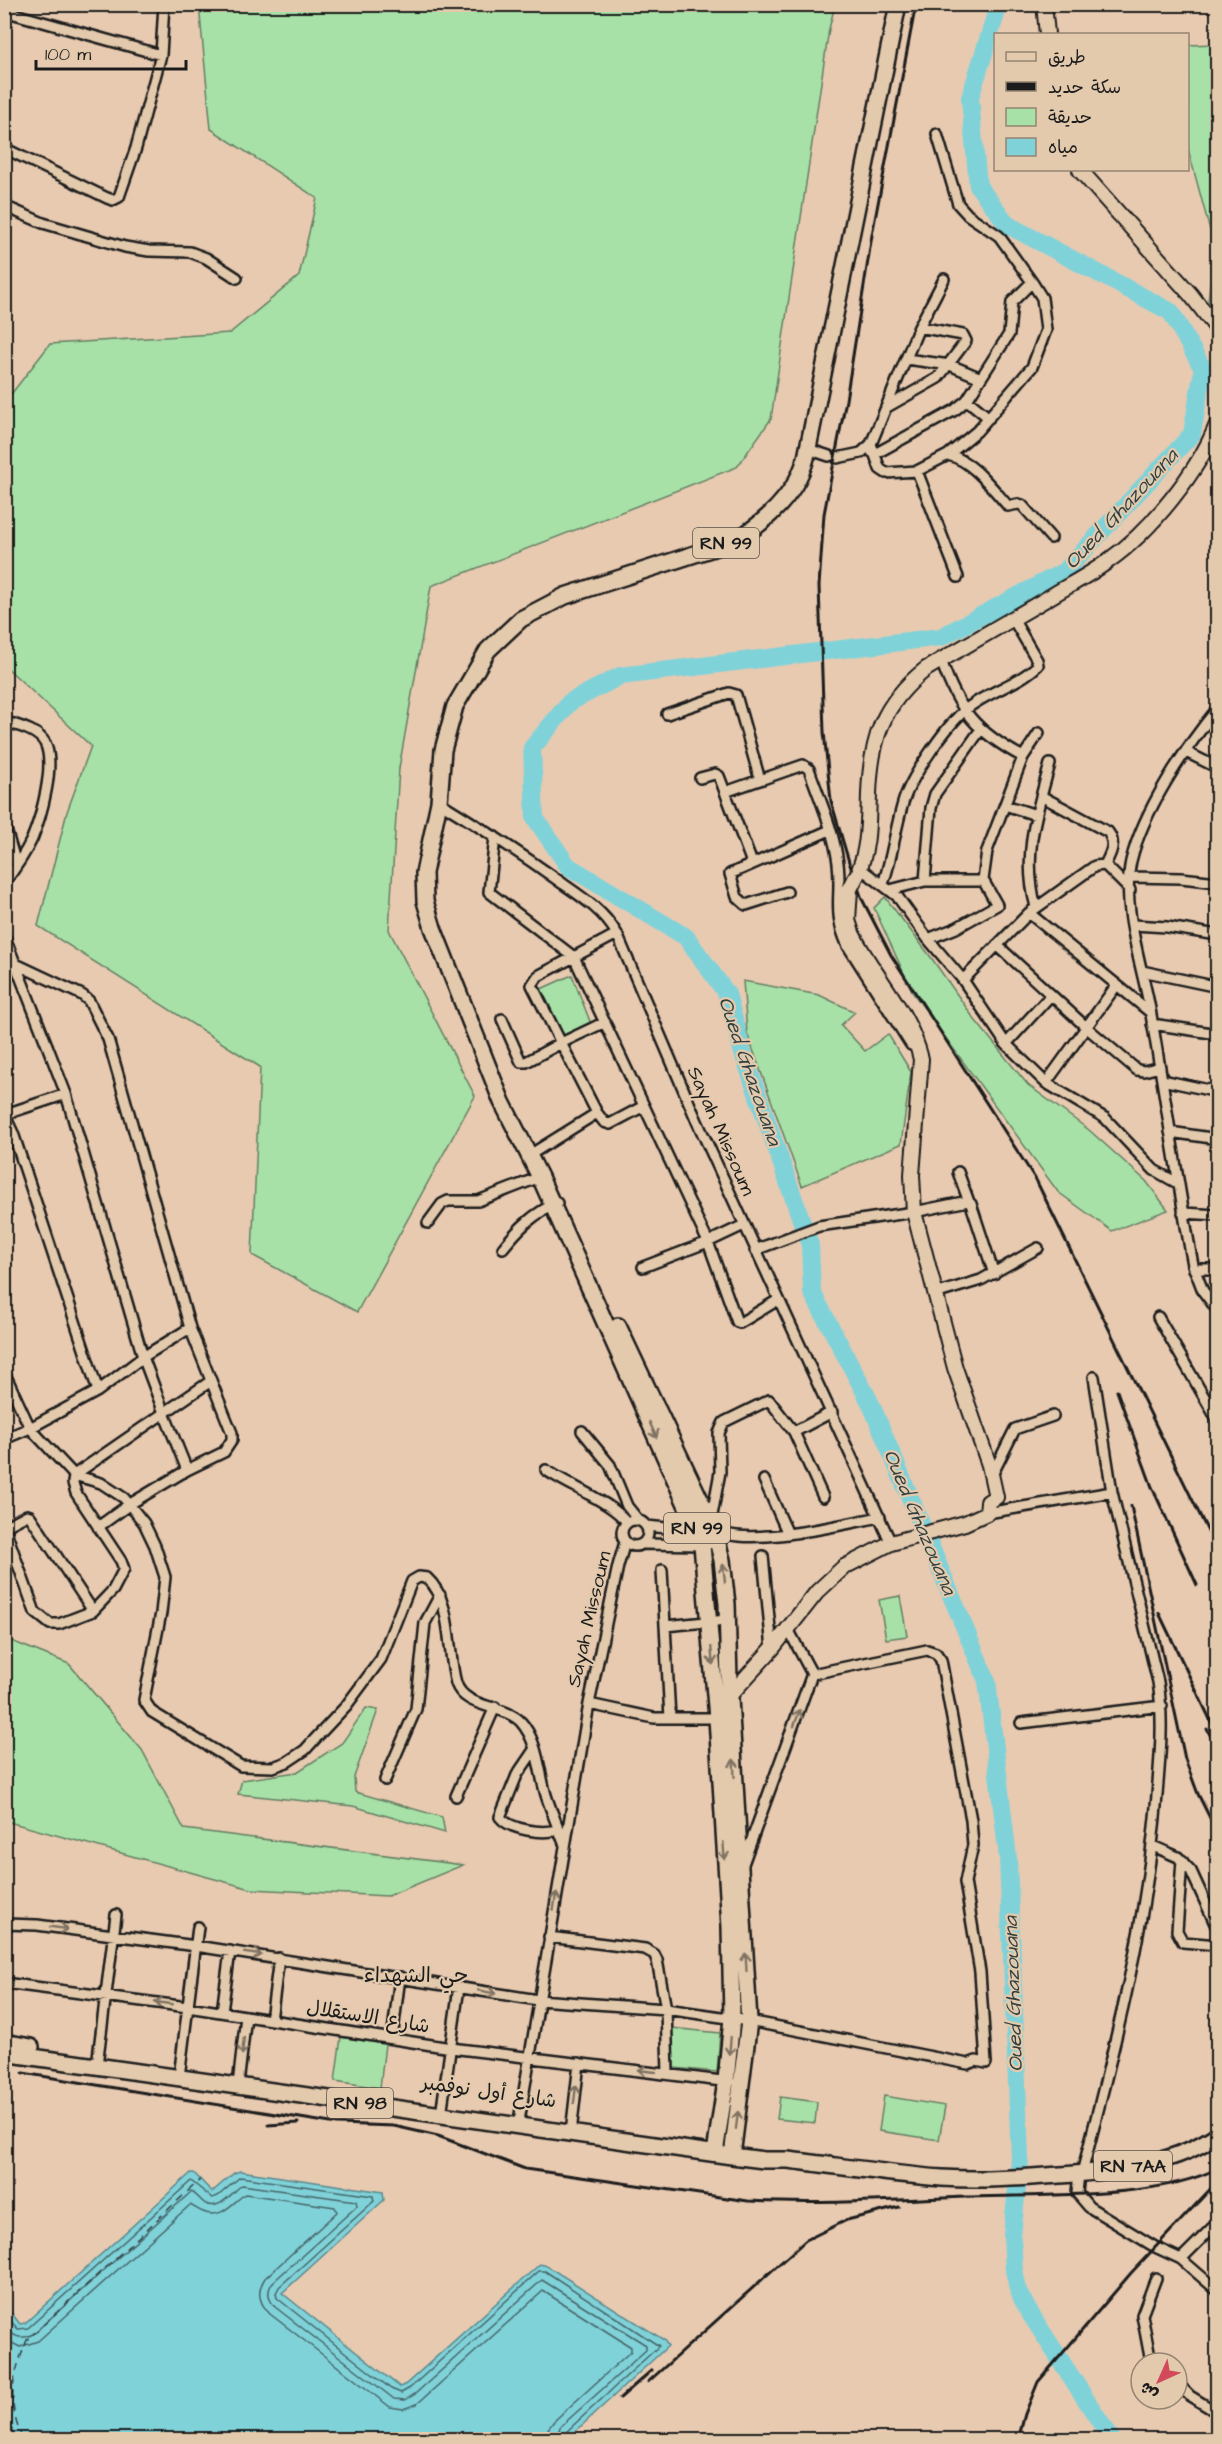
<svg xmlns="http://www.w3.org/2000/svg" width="1222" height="2444" font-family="'Architects Daughter','Playpen Sans Arabic',sans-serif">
  <rect width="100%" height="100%" fill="#e8cab1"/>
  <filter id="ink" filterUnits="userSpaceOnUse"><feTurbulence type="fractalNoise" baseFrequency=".0167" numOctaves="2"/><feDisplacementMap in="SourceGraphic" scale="12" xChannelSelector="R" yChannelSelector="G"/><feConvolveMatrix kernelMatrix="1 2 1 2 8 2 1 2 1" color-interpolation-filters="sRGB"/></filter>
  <g filter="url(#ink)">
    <path fill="#a8e1a7" stroke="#627e62" stroke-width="1.5" d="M199,5H835L829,29L771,419L737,467L431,586L399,768L389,930L475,1096L357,1312L252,1255L260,1067L38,926L67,812L91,746L5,666V402L50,344L230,333L299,276L317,198L211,129Z
      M1217,44V331L1208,302L1214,245L1188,149V45Z
      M885,897L930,956L975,1020L1028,1085L1089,1130L1146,1181L1168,1210L1112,1231L1058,1192L913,993L874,908Z
      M572,975L591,1024L561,1037L541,989Z
      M743,981L819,995L855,1012L841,1025L865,1051L888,1034L911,1072L901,1144L802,1186L747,1033Z
      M900,1596L907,1636L886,1639L879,1600Z
      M4,1638L69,1664L142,1750L184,1829L463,1865L388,1896L251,1889L5,1821Z
      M366,1708L378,1710L354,1777L355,1792L442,1817L445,1833L353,1806L238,1794L242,1780L297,1772L342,1743Z
      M671,2028L720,2033L717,2072L674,2068Z
      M341,2037L385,2044L380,2088L335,2081Z
      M884,2096L945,2106L939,2140L879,2131Z
      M780,2097L817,2102L815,2123L777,2119Z"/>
    <path fill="#80d2d9" stroke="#58898d" stroke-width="1.5" d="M240,2171L383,2192L384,2200L282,2293L400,2387L406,2384L540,2264L547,2266L664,2340L668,2346L567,2439H5V2305L20,2324L25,2323L191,2173H194L212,2192L234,2173Z"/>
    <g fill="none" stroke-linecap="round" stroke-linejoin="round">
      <path stroke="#446568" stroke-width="1.5" d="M4,2314L18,2329L28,2328L191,2181L212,2198L218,2196L240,2177L373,2196L374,2201L279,2287L276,2293L277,2298L391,2389L401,2393L410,2388L539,2271H545L659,2346L565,2433L563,2440
        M4,2326C13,2336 20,2341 33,2334L191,2192C197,2194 200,2201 206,2204C220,2211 232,2192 242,2185L356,2201L357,2206L273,2282C266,2291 268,2299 275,2307L394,2399L405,2400L415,2394L542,2280L646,2345V2350L560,2427L556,2440
        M4,2339L20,2347L38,2341L190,2205C194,2207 198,2210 203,2212C221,2220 232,2203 245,2194L335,2207L337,2212L265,2278C256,2292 259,2303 270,2314L390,2407L403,2409L417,2404L543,2291L631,2347V2351L554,2421L548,2429L547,2440"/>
      <path stroke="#80d2d9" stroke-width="18" d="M999,4L970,98L978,186L1008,225L1171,312L1203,369L1192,434L1065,571L941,637L620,676L570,702L532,748L535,818L568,866L686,937L727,994L743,1053L810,1245L812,1292L870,1402L987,1681L1008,1858L1020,2159L1012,2236L1014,2270L1018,2289L1026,2307L1112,2440"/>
      <path stroke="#304042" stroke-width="1.5" stroke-dasharray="8 6" stroke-linecap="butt" d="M23,2440C6,2402 12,2377 27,2340L200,2180"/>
      <defs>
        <path id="minor" d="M4,11L161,55
          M4,148L107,198L113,200L119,197L136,148L161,55L164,4
          M4,206L43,223L125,247L149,251L190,252L206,258L237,278
          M906,359L950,365L981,378
          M967,400L989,418
          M887,407L938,378L966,341L963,335L919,327
          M871,444L880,469L886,473L917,471L948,455L977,431L1032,367L1046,330L1042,298L1032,282L999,236L968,215L958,204L937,134
          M808,449L829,456
          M872,452L875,454L955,410L967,400L1009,334L1012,302L1032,282
          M948,455C972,460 992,488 1008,506L1018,504L1022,505L1051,538
          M837,458L861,453L871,444L919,327L944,279
          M917,471L958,577
          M941,660C958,710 976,732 1023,757
          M1218,708C1185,748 1143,811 1131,861C1121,907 1142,965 1150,1009C1165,1094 1177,1180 1193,1265L1203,1291L1218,1311
          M667,714L729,693L736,695L760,780
          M4,721C18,726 38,730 45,743C56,765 41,817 32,839C25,854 14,870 4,883
          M1186,752L1218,768
          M700,778L715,774L719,776L752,863
          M725,792L803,765L809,769C820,800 834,831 838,863C842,896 832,913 848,946L911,1045
          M1041,796L1108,832C1117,844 1110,854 1105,865
          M439,802C480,827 520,853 559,881C582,897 603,910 617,934L696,1119L891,1543
          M1005,805L1036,815
          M4,823L16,864
          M495,837L489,892L574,957L708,1242L737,1322L740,1323L778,1300
          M860,868L897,896L928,939L963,980L1006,1044L1046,1083L1105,1118L1154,1170L1179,1184
          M1130,877L1181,878L1218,882
          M925,881L931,808L935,794L981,729
          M883,884C892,858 895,830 903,803C910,778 944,729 964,711C985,692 1018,685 1038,665L1037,660L1013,619
          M890,890L925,881H980L983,880L987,851L1023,757L1039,733
          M787,892L746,905L737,897L730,874L830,830
          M1036,907C1022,856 1036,814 1050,764
          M1029,913L1150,1012
          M1133,925L1167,927L1218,935
          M4,935L66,1094L143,1357L164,1413L74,1475L73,1483L76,1493L121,1561L124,1569L113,1590L93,1611L59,1624H50L35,1612L8,1537L6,1526L27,1515L30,1516L93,1611
          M928,939L956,928L997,905L983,880
          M997,945L1086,1027L1137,1070L1144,1071L1160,1067
          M16,964L82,995L89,1001L108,1039L190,1328L232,1433V1440L224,1452L187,1470L130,1504L98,1527
          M1142,971L1218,987
          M963,980L1029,913L1095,866L1105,865L1130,890
          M502,1019L521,1062H526L561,1043L597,1113L604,1122L610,1124L644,1106
          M605,1022L561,1043L532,985L538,976L617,934
          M1152,1024L1218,1034
          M1006,1044L1051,995
          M1162,1080L1218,1092
          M1046,1083L1116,986
          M4,1110L6,1114L66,1094
          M4,1114L13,1133L98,1391
          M1170,1132L1218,1139
          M528,1156L597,1113
          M958,1172L969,1202
          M1183,1213L1218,1215
          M428,1223L442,1204L448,1201H478L540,1177
          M503,1248C518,1229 534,1213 557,1203
          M755,1250L819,1226L914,1212L968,1201L971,1204L994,1274
          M643,1267L708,1242L744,1225
          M1194,1269H1218
          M935,1294L981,1280L1038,1248
          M1158,1317L1218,1421
          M4,1372L30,1428L74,1475L101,1483L124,1498L144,1523L155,1546L165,1577L161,1613L144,1700L152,1712L241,1766L273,1767L287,1762L305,1750L315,1739L346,1706L381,1659L412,1581L419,1577L427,1578C453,1601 447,1652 456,1683C464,1709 504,1704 521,1722C538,1741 539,1772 546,1795C551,1811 558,1827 564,1843
          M1094,1377L1112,1492
          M582,1431L610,1465L627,1506L639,1521
          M4,1439L30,1428L98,1391L143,1357L190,1328
          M187,1470L164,1413L211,1381
          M546,1470C566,1484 617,1505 627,1523
          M993,1477V1473L1015,1429L1053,1416
          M764,1480L788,1534
          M823,1497L794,1432L832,1412
          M987,1513L1112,1492L1158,1682C1164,1720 1160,1757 1157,1795C1147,1924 1114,2049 1082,2173
          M622 1533a13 13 0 1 1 26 0a13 13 0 1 1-26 0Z
          M711,1521L720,1472L719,1433L724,1422L769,1400L794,1432
          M646,1526L698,1531L714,1529C743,1549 844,1524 880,1517
          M643,1544L702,1545L718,1542L720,1539
          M763,1556L772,1649
          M662,1570L670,1718
          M665,1626L727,1620
          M589,1704L654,1718H717
          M1021,1723L1162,1706
          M534,1750L517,1775L500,1817C510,1830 544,1835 559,1829
          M385,1780L416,1709L425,1623L440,1595
          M456,1796L495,1707
          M1153,1846L1178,1857L1191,1871L1218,1930
          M1182,1860L1177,1931L1183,1942L1218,1945
          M743,1864L812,1674L788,1629
          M4,1924L37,1925L196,1946L538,2000L666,2009L749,2021L968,2064L976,2061L986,2063L980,1972L965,1882L973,1845L971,1820L941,1660L936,1653L927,1650L812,1674
          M549,1937L645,1949L654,1954L657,1960L666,2009L668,2073
          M4,1983L188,2007L451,2048L730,2082
          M222,2012L230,1951
          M271,2020L279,1958
          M392,2039L400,1977
          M97,2065L116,1915
          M179,2077L198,1927
          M238,2085L246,2016
          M441,2115L459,1987
          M572,2124L579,2063
          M518,2127L589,1704L618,1566L625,1542
          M1079,2173L1077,2193L1089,2207L1155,2247L1181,2259L1218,2291
          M1181,2259L1218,2222
          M1156,2363L1150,2357L1142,2315L1156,2278
          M1177,2383L1190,2396L1218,2413"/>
        <path id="secondary" d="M1044,4L1047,34
          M1080,170L1191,295L1215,326L1218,334
          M857,875C869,848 868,823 869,794C871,739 882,704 926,669C968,644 1011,620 1053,595C1071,584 1091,574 1108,561C1151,531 1199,471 1218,422
          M725,1697L730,1695L772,1649L817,1592L844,1567L891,1543L965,1523L987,1513L988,1502L996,1497L989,1465L955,1368L914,1212L912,1175L921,1059C909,1010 873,976 852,933L848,920L850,889"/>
        <path id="primary" d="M618,1326L714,1529L722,1560L727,1604L729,1681L749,2021L732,2156
          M4,2042L31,2047
          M4,2053L732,2156L764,2160H788C839,2166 890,2174 942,2178C985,2181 1031,2177 1074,2174C1123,2170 1177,2163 1218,2134
          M715,2153L726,2081L732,2018L730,1927L717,1718L702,1545L698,1531L540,1177L502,1102L433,928L425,901L424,873L439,802L443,750L455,706L488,650L521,619L565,596L735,541C767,521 796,495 806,458L898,4"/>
      </defs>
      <use href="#minor" stroke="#1c1c1c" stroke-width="14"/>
      <use href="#secondary" stroke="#1c1c1c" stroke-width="18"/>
      <use href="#primary" stroke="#1c1c1c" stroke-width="20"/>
      <use href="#minor" stroke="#e4caac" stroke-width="9"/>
      <use href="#secondary" stroke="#e4caac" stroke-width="14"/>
      <use href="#primary" stroke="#e4caac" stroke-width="15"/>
      <path stroke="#1c1c1c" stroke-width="3" d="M916,4L872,235L846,400L824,514L819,586L820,616L824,732L831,801L849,862L862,899L891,955L1036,1180L1218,1552
        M1117,1391L1152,1487L1197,1585
        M1131,1506L1185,1759L1198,1794L1218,1834
        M1159,1613L1218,1736
        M1207,1729L1218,1750
        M23,2073L337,2124L394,2126L438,2136L525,2169L748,2201C821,2205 893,2200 966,2197C1034,2194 1159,2200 1218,2168
        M268,2125L298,2123
        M648,2382L806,2240L847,2220L899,2207
        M620,2398L652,2370
        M1018,2440L1025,2414L1038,2382L1131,2273L1218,2181"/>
      <defs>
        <path id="secondary-bridge" d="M850,889L857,875"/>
      </defs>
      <use href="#secondary-bridge" stroke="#1c1c1c" stroke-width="18" stroke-linecap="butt"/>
      <use href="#secondary-bridge" stroke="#e4caac" stroke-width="14"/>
    </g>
    <defs><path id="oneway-shaft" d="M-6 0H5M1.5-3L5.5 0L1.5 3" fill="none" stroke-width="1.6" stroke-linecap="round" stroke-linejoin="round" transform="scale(1.5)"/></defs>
    <g stroke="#807364">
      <use href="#oneway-shaft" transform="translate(653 1430) rotate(66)"/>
      <use href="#oneway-shaft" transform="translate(724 1573) rotate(-96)"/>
      <use href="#oneway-shaft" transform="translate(712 1656) rotate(85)"/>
      <use href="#oneway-shaft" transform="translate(797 1718) rotate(-70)"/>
      <use href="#oneway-shaft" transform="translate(734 1768) rotate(-93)"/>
      <use href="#oneway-shaft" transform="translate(724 1851) rotate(86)"/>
      <use href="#oneway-shaft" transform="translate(555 1901) rotate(-81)"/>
      <use href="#oneway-shaft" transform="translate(59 1928) rotate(8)"/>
      <use href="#oneway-shaft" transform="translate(253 1954) rotate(8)"/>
      <use href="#oneway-shaft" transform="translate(746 1962) rotate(-93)"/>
      <use href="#oneway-shaft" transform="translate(487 1992) rotate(11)"/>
      <use href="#oneway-shaft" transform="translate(163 2003) rotate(-172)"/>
      <use href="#oneway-shaft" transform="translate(243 2046) rotate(96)"/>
      <use href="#oneway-shaft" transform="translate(730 2046) rotate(95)"/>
      <use href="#oneway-shaft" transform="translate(647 2071) rotate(-174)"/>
      <use href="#oneway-shaft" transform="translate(575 2094) rotate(-83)"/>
      <use href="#oneway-shaft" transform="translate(737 2120) rotate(-83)"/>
    </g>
  </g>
  <g text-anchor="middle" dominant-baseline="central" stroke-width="4.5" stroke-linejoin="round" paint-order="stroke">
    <g fill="#e4caac" stroke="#585047" stroke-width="1.5">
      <rect x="693" y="528" width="66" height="30" rx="4.5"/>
      <rect x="664" y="1513" width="66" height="30" rx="4.5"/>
      <rect x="327" y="2088" width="66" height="30" rx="4.5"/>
      <rect x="1094" y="2151" width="78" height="30" rx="4.5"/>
    </g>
    <g font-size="18" font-weight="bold" fill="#1c1c1c">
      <text x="726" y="543">RN 99</text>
      <text x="697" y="1528">RN 99</text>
      <text x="360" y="2103">RN 98</text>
      <text x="1133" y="2166">RN 7AA</text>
    </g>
    <g font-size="20" fill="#1c1c1c" stroke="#e4caac">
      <text transform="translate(721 1131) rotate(66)">Sayah Missoum</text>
      <text transform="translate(589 1619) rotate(-77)">Sayah Missoum</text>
      <text transform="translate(368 2017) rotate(9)">شارع الاستقلال</text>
      <text transform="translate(489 2092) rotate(8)">شارع أول نوفمبر</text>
    </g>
    <g font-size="21" font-style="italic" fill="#304042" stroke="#e4caac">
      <text transform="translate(1121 509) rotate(-47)">Oued Ghazouana</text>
      <text transform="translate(750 1071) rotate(71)">Oued Ghazouana</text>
      <text transform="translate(920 1522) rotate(67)">Oued Ghazouana</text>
      <text transform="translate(1013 1994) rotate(-92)">Oued Ghazouana</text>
    </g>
    <g font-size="21" fill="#1c1c1c" stroke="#e4caac">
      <text x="416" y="1975">حي الشهداء</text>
    </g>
  </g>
  <rect width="1222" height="2444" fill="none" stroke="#e4caac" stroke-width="24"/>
  <rect x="12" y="12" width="1198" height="2420" fill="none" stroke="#1c1c1c" stroke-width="2" filter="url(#ink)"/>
  <rect x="994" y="33" width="195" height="138" fill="#e4caac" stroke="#948472" stroke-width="1.5"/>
  <rect x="1006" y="52" width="30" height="9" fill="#e4caac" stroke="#948472" stroke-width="1.5"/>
  <text x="1048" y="63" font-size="18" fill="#1c1c1c">طريق</text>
  <rect x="1006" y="82" width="30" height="9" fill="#1c1c1c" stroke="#948472" stroke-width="1.5"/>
  <text x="1048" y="93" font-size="18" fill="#1c1c1c">سكة حديد</text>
  <rect x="1006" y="108" width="30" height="18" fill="#a8e1a7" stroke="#948472" stroke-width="1.5"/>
  <text x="1048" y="123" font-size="18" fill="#1c1c1c">حديقة</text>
  <rect x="1006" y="138" width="30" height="18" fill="#80d2d9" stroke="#948472" stroke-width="1.5"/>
  <text x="1048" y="153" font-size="18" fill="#1c1c1c">مياه</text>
  <g transform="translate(1159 2381) rotate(225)"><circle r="28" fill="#e4caac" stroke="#948472" stroke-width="1.5"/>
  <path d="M0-4.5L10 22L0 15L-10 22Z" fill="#d1495b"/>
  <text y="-9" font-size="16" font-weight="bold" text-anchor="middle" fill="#1c1c1c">ش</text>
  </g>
  <path d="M36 60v9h150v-9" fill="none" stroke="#1c1c1c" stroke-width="3"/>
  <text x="45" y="60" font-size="18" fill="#1c1c1c" stroke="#e4caac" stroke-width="4.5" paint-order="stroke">100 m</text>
</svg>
